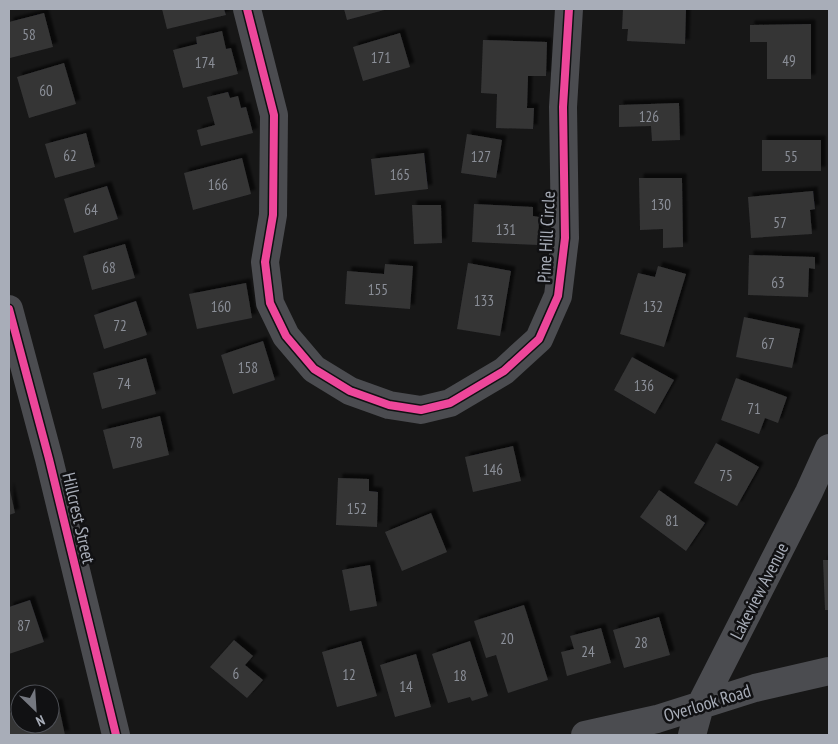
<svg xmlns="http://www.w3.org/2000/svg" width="838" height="744" font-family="'PT Sans Narrow',sans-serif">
  <defs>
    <filter id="shadow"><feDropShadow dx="4.5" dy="-4.5" stdDeviation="1" flood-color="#0009"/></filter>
  </defs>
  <rect width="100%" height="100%" fill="#171717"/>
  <path fill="#353536" filter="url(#shadow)" d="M162,9H224L226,15L167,29Z
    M344,9H388L347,20Z
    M623,9H686L685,44L627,41L628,29H622Z
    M44,13L53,47L10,58L9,22Z
    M811,24V79H767V42H750V25Z
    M222,31L226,49L231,48L238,74L183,88L173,50L197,44L196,37Z
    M400,33L410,67L363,81L353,47Z
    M483,40L547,42L546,76H528L527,108H534L533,129L496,128L497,94L481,93Z
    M64,63L76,104L29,118L17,77Z
    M228,92L230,98L238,96L241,108L246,107L253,133L201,146L197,130L215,125L207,97Z
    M679,103L680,140L652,141L651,126L619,127V105Z
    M86,133L95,167L55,178L45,144Z
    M467,134L502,140L496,178L461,173Z
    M762,140H821V171H762Z
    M424,153L428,189L375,195L371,159Z
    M242,158L251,194L193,210L184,173Z
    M639,178H682L683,247L663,248V229L640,230Z
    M107,186L118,219L74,233L64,199Z
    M813,191L815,209L810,210L812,234L751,238L748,197Z
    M474,204L533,207V216L539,217L538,245L472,242Z
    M412,205H441L442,243L414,244Z
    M125,244L135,278L92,290L83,256Z
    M749,255L815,257V269L809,268L808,297L748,295Z
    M468,263L511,271L500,336L457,329Z
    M385,264L413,266L410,309L345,304L347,271L384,274Z
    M658,266L686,274L664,347L620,334L638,273L655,277Z
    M246,283L252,318L197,329L189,294Z
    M136,301L147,335L104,349L94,315Z
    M744,317L800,329L792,368L736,357Z
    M263,341L275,380L233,394L221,355Z
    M632,357L674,380L655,414L614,390Z
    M146,358L156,394L102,409L93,373Z
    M736,378L787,397L778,423L765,418L759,434L721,420Z
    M160,416L169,455L113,469L103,430Z
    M716,443L759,467L737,506L694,483Z
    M513,446L521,481L473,492L465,457Z
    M338,478L369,479V491L378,492L377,527L336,525Z
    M9,486L15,513L9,515Z
    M659,490L705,523L686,551L640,517Z
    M431,513L447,552L402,571L385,532Z
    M823,560H829V610H825Z
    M370,565L377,606L350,611L342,570Z
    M30,600L44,642L9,654V607Z
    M524,605L548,680L508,693L496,655L486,658L474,621Z
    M659,617L670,655L624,668L613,630Z
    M601,628L611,663L567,676L561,652L574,649L570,636Z
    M234,640L253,656L245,665L263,680L247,698L210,667Z
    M361,641L377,696L337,707L322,652Z
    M470,641L488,696L472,701L470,697L448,703L432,654Z
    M416,654L431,707L395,717L380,665Z
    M58,703L65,735H9V713L20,710V724H50V705Z"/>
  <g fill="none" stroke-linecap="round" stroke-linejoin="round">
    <path stroke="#4b4c50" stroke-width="28" d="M247,9L274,115L273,215L265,262L270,303L286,336L314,369L350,391L389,405L421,410L450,403L504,371L539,339L558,296L565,238L563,107L569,9
      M9,309L49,459L116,735
      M585,735L657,719L755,688L829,671
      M692,735L700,706L809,492L829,448"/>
    <defs>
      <path id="cycleway" d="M247,9L274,115L273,215L265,262L270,303L286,336L314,369L350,391L389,405L421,410L450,403L504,371L539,339L558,296L565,238L563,107L569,9
        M9,309L49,459L116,735"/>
    </defs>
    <use href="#cycleway" stroke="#111113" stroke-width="11"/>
    <use href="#cycleway" stroke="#ed469a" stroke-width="8"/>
  </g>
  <g text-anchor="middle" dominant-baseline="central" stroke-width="5" stroke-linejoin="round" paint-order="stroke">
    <g font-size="15" fill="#8b8f98">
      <text x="29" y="34">58</text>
      <text x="381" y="57">171</text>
      <text x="789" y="60">49</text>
      <text x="205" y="62">174</text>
      <text x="46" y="90">60</text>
      <text x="649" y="116">126</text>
      <text x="70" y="155">62</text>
      <text x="481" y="156">127</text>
      <text x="791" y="156">55</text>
      <text x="400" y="174">165</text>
      <text x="218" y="184">166</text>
      <text x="661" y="204">130</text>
      <text x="91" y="209">64</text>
      <text x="780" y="222">57</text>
      <text x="506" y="229">131</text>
      <text x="109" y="267">68</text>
      <text x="778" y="282">63</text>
      <text x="378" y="289">155</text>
      <text x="484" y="300">133</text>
      <text x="221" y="306">160</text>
      <text x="653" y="306">132</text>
      <text x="120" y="325">72</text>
      <text x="768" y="343">67</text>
      <text x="248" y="367">158</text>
      <text x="124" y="383">74</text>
      <text x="644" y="385">136</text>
      <text x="754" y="408">71</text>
      <text x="136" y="442">78</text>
      <text x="493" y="469">146</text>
      <text x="726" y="475">75</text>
      <text x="357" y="508">152</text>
      <text x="672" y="520">81</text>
      <text x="24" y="625">87</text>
      <text x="507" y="638">20</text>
      <text x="641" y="642">28</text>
      <text x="588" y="651">24</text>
      <text x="236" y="673">6</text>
      <text x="349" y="674">12</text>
      <text x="460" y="675">18</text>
      <text x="406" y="686">14</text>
    </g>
    <g font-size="18" fill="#a8adb8" stroke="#111113">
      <text transform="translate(546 237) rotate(-87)">Pine Hill Circle</text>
      <text transform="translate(79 518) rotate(77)">Hillcrest Street</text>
      <text transform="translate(759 591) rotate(-63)">Lakeview Avenue</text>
      <text transform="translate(707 703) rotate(-17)">Overlook Road</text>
    </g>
  </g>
  <rect width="838" height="744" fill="none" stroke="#a8adb8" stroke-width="20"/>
  <g transform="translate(35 709) rotate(155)"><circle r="24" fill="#111113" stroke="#4d4f55"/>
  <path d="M0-4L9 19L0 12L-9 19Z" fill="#757880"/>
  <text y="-8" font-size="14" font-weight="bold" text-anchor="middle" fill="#a8adb8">N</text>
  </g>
</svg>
